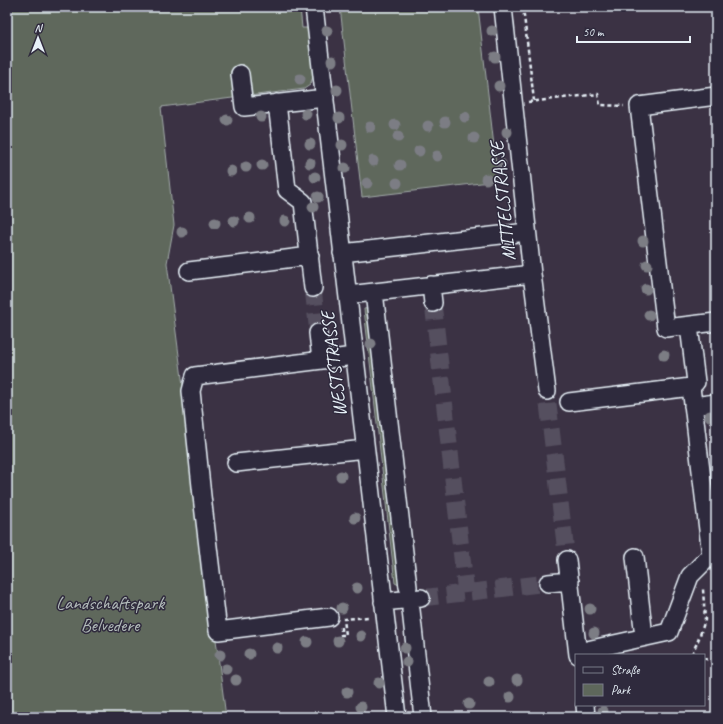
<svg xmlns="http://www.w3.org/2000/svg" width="723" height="724" font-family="Caveat,sans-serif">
  <rect width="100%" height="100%" fill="#3b3244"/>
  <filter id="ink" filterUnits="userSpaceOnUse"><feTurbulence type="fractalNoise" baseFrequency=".025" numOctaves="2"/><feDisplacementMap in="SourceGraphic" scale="8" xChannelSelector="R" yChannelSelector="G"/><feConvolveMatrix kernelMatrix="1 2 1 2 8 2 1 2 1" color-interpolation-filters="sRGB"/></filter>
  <g filter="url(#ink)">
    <path fill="#5e675b" stroke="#a3acaa" d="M7,7H300L302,28H309L313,77L310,85L304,89L161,107L174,225L167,263L226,717H7Z
      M340,7H478L498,181L362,197Z
      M372,308L401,586L395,583L364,309Z"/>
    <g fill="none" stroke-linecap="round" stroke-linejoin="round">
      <path stroke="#554f5f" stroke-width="17" stroke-dasharray="17 8" stroke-linecap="butt" d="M313,288L318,333
        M433,303L466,593
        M548,404L567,560
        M421,598L548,583"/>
      <defs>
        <path id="minor" d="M314,7L397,717
          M503,7L532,274L547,391
          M240,74L244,107L325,98
          M716,96L639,106L666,328L716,322
          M277,103L287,190L303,202L313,288
          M342,253L527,232
          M189,271L310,256
          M431,285L433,303
          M374,292L408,587
          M348,295L532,274
          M689,326L696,382L691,387
          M318,333L321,360
          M569,402L691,387L711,555L690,576L669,632L578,652
          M693,406L716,403
          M236,463L365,449
          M635,557L644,637
          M567,560L578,655
          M548,583L570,581
          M383,602L421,598
          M411,610L423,717
          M329,617L218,631L202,496L191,391L195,376L354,356
          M585,705L586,717"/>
      </defs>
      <use href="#minor" stroke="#e8f1f8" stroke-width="20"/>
      <path stroke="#e8f1f8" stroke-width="2.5" stroke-dasharray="4 3" stroke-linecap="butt" d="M523,7L534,101
        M528,102L598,94L600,105L624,106
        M341,627V635H346L344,619L369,617
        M692,654L699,638L705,620L703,589
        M689,655L692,654L695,655
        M704,658L716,663"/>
      <use href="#minor" stroke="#2f2a3d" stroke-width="17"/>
    </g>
    <g fill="#7c7d84">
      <circle cx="327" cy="31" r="5.5"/>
      <circle cx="492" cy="31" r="5.5"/>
      <circle cx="495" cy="57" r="5.5"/>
      <circle cx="332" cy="61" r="5.5"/>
      <circle cx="300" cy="79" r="5.5"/>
      <circle cx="499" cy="86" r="5.5"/>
      <circle cx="337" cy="90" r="5.5"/>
      <circle cx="306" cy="114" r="5.5"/>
      <circle cx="261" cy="117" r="5.5"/>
      <circle cx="465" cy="117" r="5.5"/>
      <circle cx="339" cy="118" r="5.5"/>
      <circle cx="227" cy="120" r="5.5"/>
      <circle cx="445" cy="122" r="5.5"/>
      <circle cx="395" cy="125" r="5.5"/>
      <circle cx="428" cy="126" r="5.5"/>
      <circle cx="370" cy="127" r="5.5"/>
      <circle cx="507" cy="132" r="5.5"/>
      <circle cx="398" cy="137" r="5.5"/>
      <circle cx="474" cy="138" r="5.5"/>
      <circle cx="310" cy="144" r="5.5"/>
      <circle cx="342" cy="145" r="5.5"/>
      <circle cx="419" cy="151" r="5.5"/>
      <circle cx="437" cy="156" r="5.5"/>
      <circle cx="373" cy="161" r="5.5"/>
      <circle cx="310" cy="163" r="5.5"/>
      <circle cx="501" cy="164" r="5.5"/>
      <circle cx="262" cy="165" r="5.5"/>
      <circle cx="400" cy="165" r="5.5"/>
      <circle cx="246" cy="167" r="5.5"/>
      <circle cx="345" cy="168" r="5.5"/>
      <circle cx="231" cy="171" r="5.5"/>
      <circle cx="315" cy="177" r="5.5"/>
      <circle cx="486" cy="179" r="5.5"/>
      <circle cx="367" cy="183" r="5.5"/>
      <circle cx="397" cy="183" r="5.5"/>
      <circle cx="318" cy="197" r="5.5"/>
      <circle cx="313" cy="207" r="5.5"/>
      <circle cx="250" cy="218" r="5.5"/>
      <circle cx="234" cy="221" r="5.5"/>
      <circle cx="285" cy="221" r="5.5"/>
      <circle cx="215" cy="223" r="5.5"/>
      <circle cx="182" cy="232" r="5.5"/>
      <circle cx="643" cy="241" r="5.5"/>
      <circle cx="647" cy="265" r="5.5"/>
      <circle cx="646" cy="289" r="5.5"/>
      <circle cx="649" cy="315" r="5.5"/>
      <circle cx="371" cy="344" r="5.5"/>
      <circle cx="664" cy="355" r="5.5"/>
      <circle cx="710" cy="416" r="5.5"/>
      <circle cx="341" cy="476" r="5.5"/>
      <circle cx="355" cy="518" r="5.5"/>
      <circle cx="357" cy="588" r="5.5"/>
      <circle cx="342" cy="608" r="5.5"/>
      <circle cx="590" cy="609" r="5.5"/>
      <circle cx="594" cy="633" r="5.5"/>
      <circle cx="361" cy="636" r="5.5"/>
      <circle cx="338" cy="641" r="5.5"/>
      <circle cx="307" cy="642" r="5.5"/>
      <circle cx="277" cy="648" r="5.5"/>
      <circle cx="405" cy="648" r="5.5"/>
      <circle cx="249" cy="654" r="5.5"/>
      <circle cx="220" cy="655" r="5.5"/>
      <circle cx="407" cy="662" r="5.5"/>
      <circle cx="226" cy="669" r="5.5"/>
      <circle cx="236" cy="680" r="5.5"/>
      <circle cx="517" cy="680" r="5.5"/>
      <circle cx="489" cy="682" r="5.5"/>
      <circle cx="379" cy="683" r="5.5"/>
      <circle cx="347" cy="692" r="5.5"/>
      <circle cx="510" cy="697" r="5.5"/>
      <circle cx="469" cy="704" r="5.5"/>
      <circle cx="361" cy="707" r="5.5"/>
      <circle cx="603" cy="711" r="5.5"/>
    </g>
  </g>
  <g text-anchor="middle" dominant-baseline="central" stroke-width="3" stroke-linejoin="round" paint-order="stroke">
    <g font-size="19" fill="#e8f1f8" stroke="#2f2a3d">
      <text transform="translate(503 201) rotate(-96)">MITTELSTRASSE</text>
      <text transform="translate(334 364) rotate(-97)">WESTSTRASSE</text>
    </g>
    <g font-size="19" fill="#b1bab9" stroke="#2f2a3d">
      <text x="110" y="603">Landschaftspark<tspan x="110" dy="22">Belvedere</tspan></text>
    </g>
  </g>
  <rect width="723" height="724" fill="none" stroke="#2f2a3d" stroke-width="24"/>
  <rect x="12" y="12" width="699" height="700" fill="none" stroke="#e8f1f8" stroke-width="1.5" filter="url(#ink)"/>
  <rect x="575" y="654" width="130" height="52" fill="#2f2a3d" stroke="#797a88"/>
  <rect x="583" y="667" width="20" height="6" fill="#2f2a3d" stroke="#797a88"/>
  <text x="611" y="674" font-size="12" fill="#e8f1f8">Straße</text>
  <rect x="583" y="684" width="20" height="12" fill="#5e675b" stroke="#797a88"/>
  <text x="611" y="694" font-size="12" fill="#e8f1f8">Park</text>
  <g transform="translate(38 38)" stroke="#2f2a3d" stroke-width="3" paint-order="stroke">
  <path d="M0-3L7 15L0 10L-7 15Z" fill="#e8f1f8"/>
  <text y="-6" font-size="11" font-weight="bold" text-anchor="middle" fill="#e8f1f8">N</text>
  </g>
  <path d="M577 36v6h113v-6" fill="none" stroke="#e8f1f8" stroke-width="2"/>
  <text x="583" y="36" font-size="12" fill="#e8f1f8" stroke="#2f2a3d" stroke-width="3" paint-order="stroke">50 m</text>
</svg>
